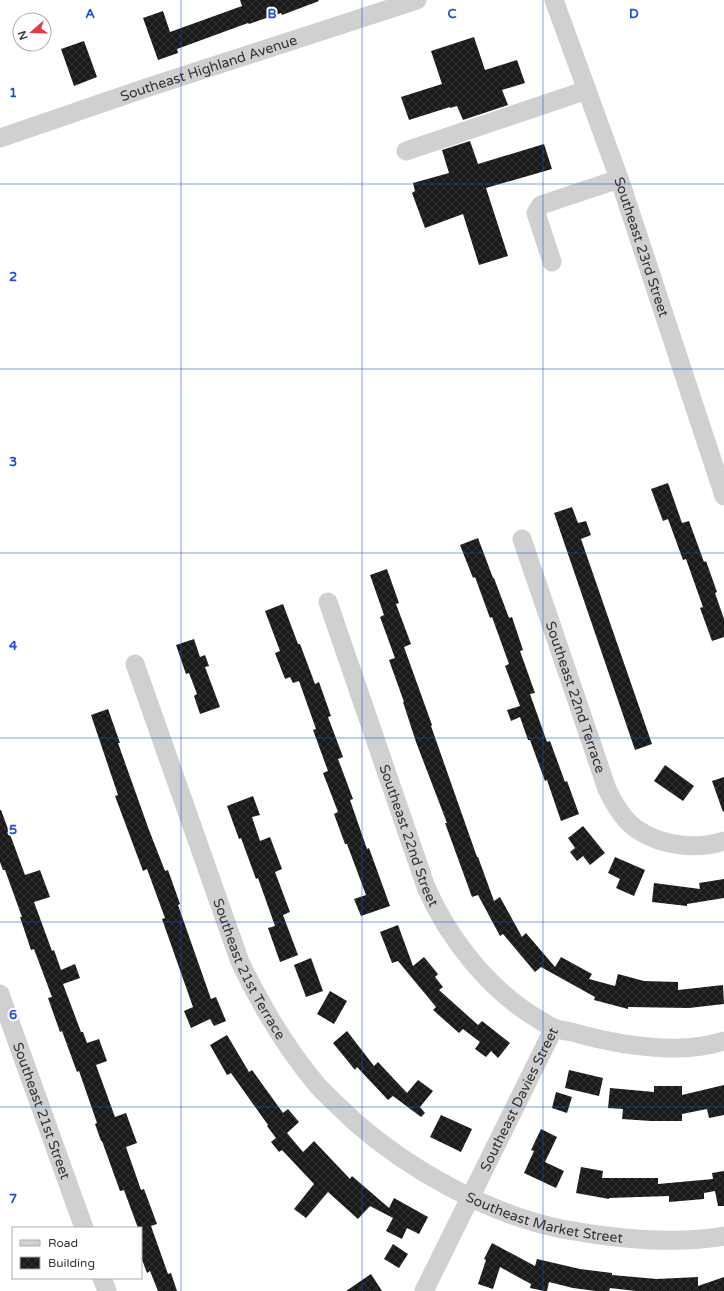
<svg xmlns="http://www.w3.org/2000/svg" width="724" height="1291" font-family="'Varela Round',sans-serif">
  <defs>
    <pattern id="building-cross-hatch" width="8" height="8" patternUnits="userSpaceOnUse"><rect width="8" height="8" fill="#1a1a1a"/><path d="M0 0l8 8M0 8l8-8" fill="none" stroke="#333"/></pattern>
  </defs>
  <rect width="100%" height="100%" fill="#fff"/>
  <path fill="url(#building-cross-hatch)" d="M240,0H318L319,1L282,15L281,13L249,24L248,23L177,49L178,53L158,60L143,18L163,11L170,32L242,6Z
    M474,37L485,70L517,60L525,83L502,90L508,105L463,120L457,106L450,108V107L409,120L401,97L442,84L431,51Z
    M84,41L97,77L74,86L61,49Z
    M470,141L478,164L544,144L552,169L486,188L508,256L479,265L463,214L425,228L412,193L415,191L413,183L449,173L442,150Z
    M668,483L682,523L689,521L704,562L706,561L717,592L715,593L724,619V637L712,641L700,608L703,607L686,559L683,560L668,519L663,521L651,489Z
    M572,507L578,523L586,521L591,535L581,539L652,744L635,750L554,513Z
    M478,538L493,578H494L509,618L512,617L523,650L520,651L535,693L530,694L547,742L550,741L565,782L567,781L579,814L561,821L547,780L545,781L530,740H528L520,717L511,721L507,710L520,706L505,666L509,664L492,617L490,618L475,577L473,578L460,545Z
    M387,569L399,603L396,604L411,644L404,647L432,725L431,726L477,857H478L494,901L500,897L522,937L526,933L555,967L561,957L592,974L589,979L615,986L618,974L644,981L678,982V990L723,985L724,1004L689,1008L628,1007V1009L594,1000L595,997L541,967L535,972L503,934L500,936L478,895L472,897L445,823H447L416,742L403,702H404L389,660L395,658L380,617L384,615L370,575Z
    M283,604L298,644H300L315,684L319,682L331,716L328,717L343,757L338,759L353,799L350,800L367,849L369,848L390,906L361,916L354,899L366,895L347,844H345L334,814L338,812L323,773L328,771L313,730L316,729L299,681L293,683L290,677L285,679L275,653L280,651L265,611Z
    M194,639L200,657L205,655L209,666L205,667L220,707L200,714L194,696L197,694L189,673L186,674L176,645Z
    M108,709L120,743H118L149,830L165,871L168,870L180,904L178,905L211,999L216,997L226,1021L214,1026L210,1019L191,1028L184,1011L193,1007L162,919L165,918L147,869L143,871L115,796L118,795L91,715Z
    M665,765L694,786L683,801L654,781Z
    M724,777V811L723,812L712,781Z
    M253,796L260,815L252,817L260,841L270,837L282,869L275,872L290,912L283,915L298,955L280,962L268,928L275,926L258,878L256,879L241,838L239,839L227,806Z
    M0,810H1L25,875L40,870L50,897L34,902L52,951L54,950L61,970L75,964L80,978L63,984L81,1032H83L87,1043L99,1039L107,1061L96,1065L115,1117L126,1113L137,1143L126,1147L141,1190L144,1189L157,1224L151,1226L168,1274L171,1273L177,1291H158L150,1271L147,1273L141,1257V1228H138L124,1190L120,1191L102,1141H101L95,1124L97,1123L79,1071L77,1072L62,1031L60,1032L48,998L52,997L34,949L31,950L20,917H22L5,870H3L0,862Z
    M583,826L605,853L590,865L583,856L577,861L570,852L575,848L568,838Z
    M615,857L645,870L634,896L616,888L620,879L608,873Z
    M724,879V898L687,904V906L652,902L654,883L700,889L699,883Z
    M398,925L413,966L424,957L438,974L435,977L443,987L439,990L478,1025L482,1021L510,1043L498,1058L491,1051L486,1057L475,1049L480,1042L463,1029L459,1033L433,1010L436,1007L398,961L392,963L380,932Z
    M311,958L323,991L306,997L294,965Z
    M330,991L347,1001L334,1024L317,1014Z
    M347,1031L374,1066L378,1062L407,1093L418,1080L433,1091L420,1107L425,1113L421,1117L393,1096L388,1100L357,1067L355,1070L333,1043Z
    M227,1035L249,1072L252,1070L283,1113L288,1109L299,1122L287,1133L303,1152L314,1141L350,1179L352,1176L389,1208L394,1198L428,1217L419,1234L407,1228L402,1239L386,1231L393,1218L370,1206L358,1219L328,1192L306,1218L294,1209L314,1184L282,1150L279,1152L271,1142L276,1138L267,1126L268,1125L231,1073L227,1075L210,1045Z
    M569,1070L603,1078L599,1096L565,1088Z
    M724,1085V1115L709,1118L707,1109L682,1114V1121H651L622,1119L623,1109L608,1108L610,1088L654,1092V1086H682V1095Z
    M556,1092L572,1097L567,1113L552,1108Z
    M441,1115L472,1129L461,1152L430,1137Z
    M541,1129L557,1137L545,1162L564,1171L556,1188L524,1173L534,1151L531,1150Z
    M581,1167L603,1171L602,1178H658V1184L713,1179L712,1173L724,1171V1206H718L715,1191L704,1193V1199L669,1202V1196L609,1198V1199L576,1193Z
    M492,1243L535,1266L537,1259L580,1269L612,1273V1275L657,1279L698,1277V1286L724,1277V1291H636L610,1288L609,1291H596L573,1288L549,1282L547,1291H544L530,1288L531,1284L500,1267L493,1289L478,1284L486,1260L484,1259Z
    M393,1244L408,1254L399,1268L384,1259Z
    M371,1274L382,1291H346Z"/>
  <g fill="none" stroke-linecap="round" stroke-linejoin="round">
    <g stroke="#d0d0d0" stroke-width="19">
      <path id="s1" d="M554,0L621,184L724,496"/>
      <path id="s2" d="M0,138L146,88L417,0"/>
      <path d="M406,151L587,90"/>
      <path d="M552,262L536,213L541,205L619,179"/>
      <path id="s3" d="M522,539L607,789C614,804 624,821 638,830C662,846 697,850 724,841"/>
      <path id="s4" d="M328,602L426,887C448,938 489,990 538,1019C543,1022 549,1026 554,1028C559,1030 566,1031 572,1032C589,1037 607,1041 625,1044C659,1049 691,1051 724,1041"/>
      <path id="s5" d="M135,664L240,962C261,1006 286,1048 318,1086C330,1099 343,1110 355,1122C411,1171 489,1214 562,1229C583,1233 604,1236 625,1238C658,1241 691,1242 724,1236"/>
      <path id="s6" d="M0,994L84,1228"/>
      <path d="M102,1278L107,1291"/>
      <path id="s7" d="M424,1291L554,1028"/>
    </g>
  </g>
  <path fill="none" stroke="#1d4ed8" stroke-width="1" stroke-opacity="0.55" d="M181,0V1291M362,0V1291M543,0V1291M0,184H724M0,369H724M0,553H724M0,738H724M0,922H724M0,1107H724"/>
  <g text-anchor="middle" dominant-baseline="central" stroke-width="4" stroke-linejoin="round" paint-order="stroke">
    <g font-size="14" fill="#333" stroke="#fff">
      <text stroke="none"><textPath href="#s2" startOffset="220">Southeast Highland Avenue</textPath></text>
      <text stroke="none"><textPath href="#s1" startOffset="262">Southeast 23rd Street</textPath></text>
      <text stroke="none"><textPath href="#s3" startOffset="167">Southeast 22nd Terrace</textPath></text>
      <text stroke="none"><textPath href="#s4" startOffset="247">Southeast 22nd Street</textPath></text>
      <text stroke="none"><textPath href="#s5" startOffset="326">Southeast 21st Terrace</textPath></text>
      <text stroke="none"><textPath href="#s7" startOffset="214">Southeast Davies Street</textPath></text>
      <text stroke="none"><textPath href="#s6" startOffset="124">Southeast 21st Street</textPath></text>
      <text stroke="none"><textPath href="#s5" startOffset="730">Southeast Market Street</textPath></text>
    </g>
  </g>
  <g font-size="13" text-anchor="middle" font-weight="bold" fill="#1d4ed8" stroke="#fff" stroke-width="4" stroke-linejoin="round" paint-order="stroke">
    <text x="90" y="18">A</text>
    <text x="272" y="18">B</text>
    <text x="452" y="18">C</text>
    <text x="634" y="18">D</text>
    <text x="13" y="97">1</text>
    <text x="13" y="281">2</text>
    <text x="13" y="466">3</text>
    <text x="13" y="650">4</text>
    <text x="13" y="834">5</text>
    <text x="13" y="1019">6</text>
    <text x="13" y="1203">7</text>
  </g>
  <rect x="12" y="1227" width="130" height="52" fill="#ffffff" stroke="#adadad"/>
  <rect x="20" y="1240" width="20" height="6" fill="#d0d0d0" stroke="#adadad"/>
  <text x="48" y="1247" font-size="12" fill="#333333">Road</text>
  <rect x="20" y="1257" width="20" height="12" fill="url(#building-cross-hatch)" stroke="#adadad"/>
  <text x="48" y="1267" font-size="12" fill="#333333">Building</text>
  <g transform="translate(32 32) rotate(250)"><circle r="19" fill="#ffffff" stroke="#adadad"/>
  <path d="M0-3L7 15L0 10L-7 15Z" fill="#e63946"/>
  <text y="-6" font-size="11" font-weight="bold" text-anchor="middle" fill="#333333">N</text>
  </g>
</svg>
